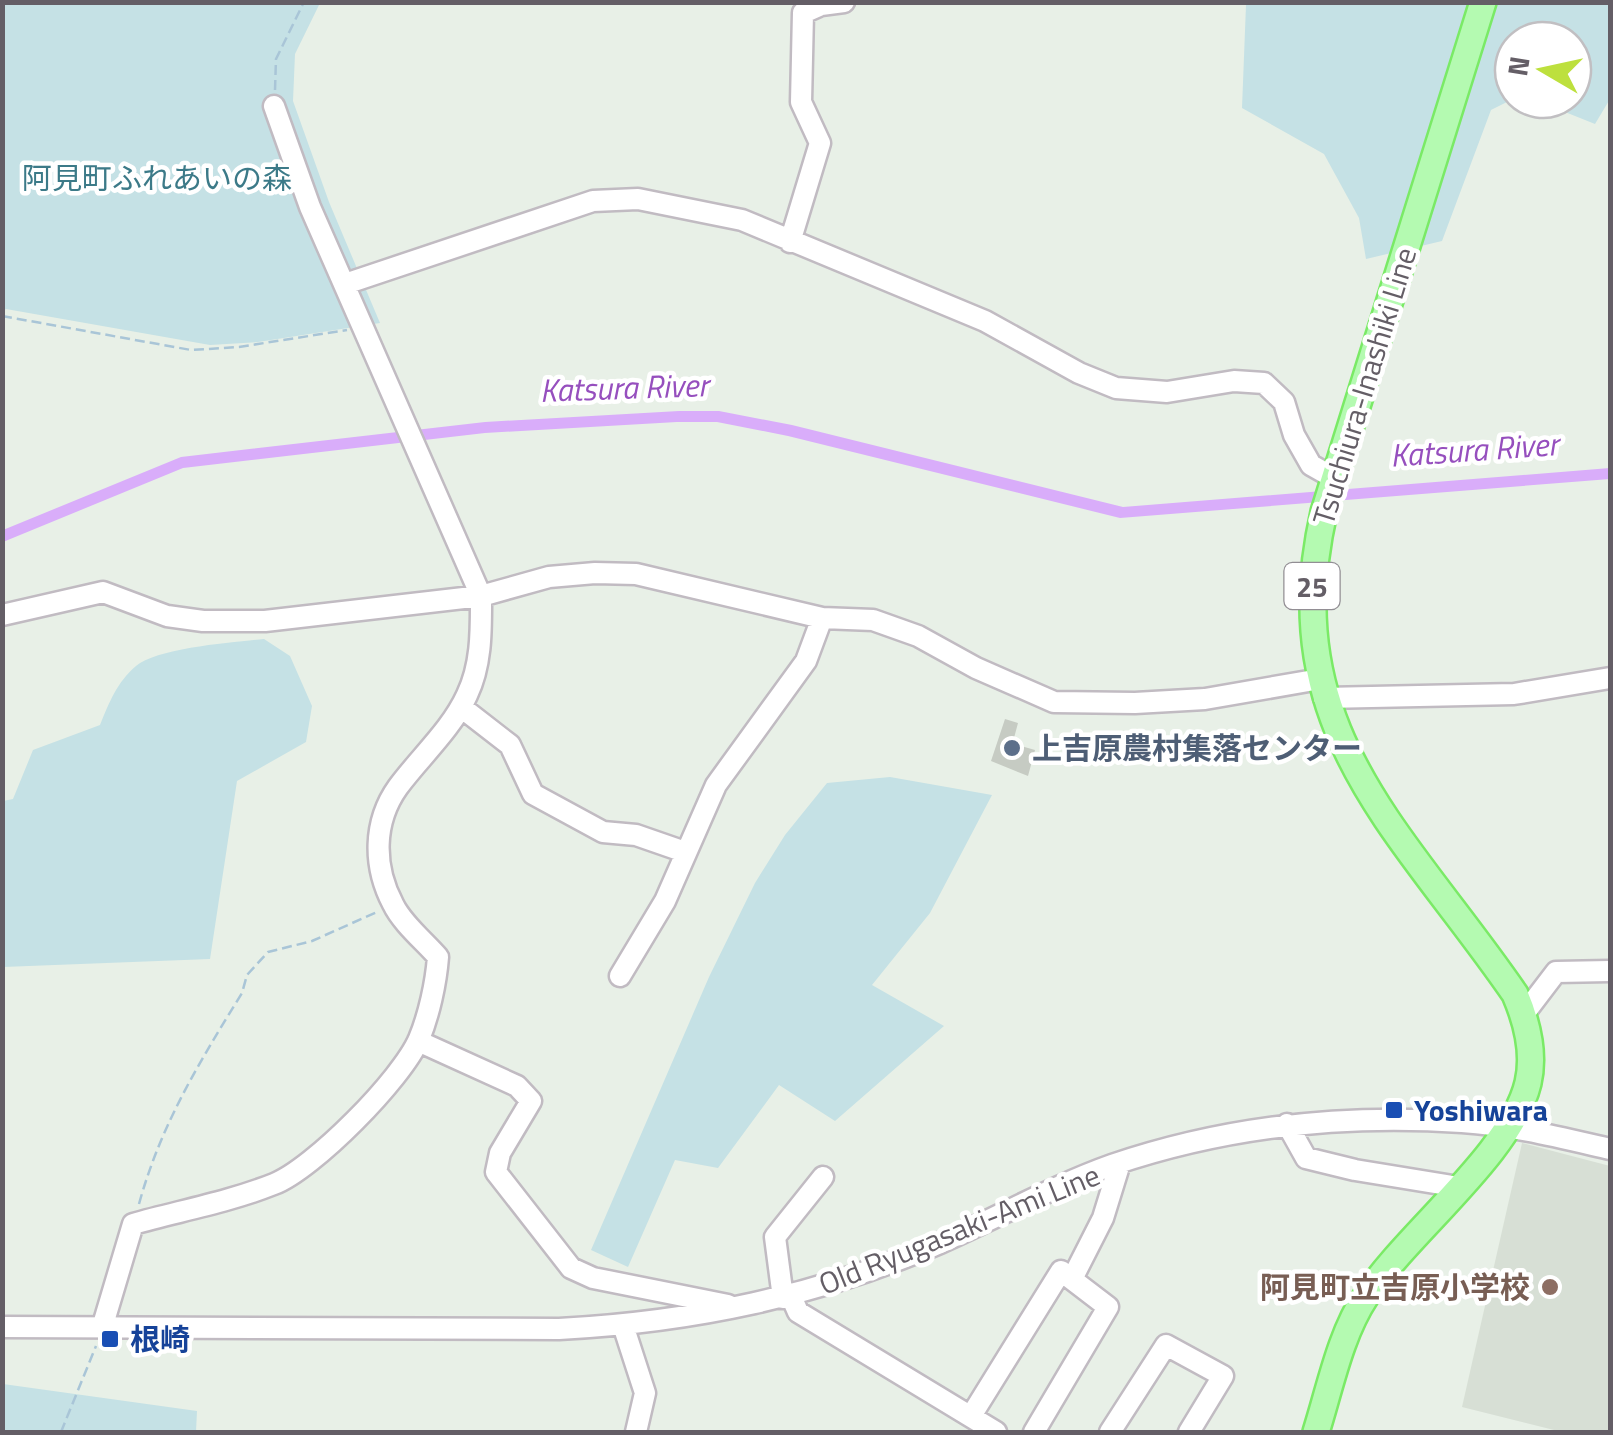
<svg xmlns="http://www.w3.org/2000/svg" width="1613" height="1435" font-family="'Titillium Web','Noto Sans JP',sans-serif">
  <rect width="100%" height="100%" fill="#e8f0e7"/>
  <path fill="#d7dfd5" d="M1522,1143L1610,1166V1432H1562L1462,1407Z"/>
  <path fill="#c5e1e5" d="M2,3H320L295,54L293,101L329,202L380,323L258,342L210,345L6,309L3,311Z
    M1249,3H1610V99L1595,124L1535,100H1573V40H1513V99L1491,110L1442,241L1366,259L1359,218L1324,154L1242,108L1246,5Z
    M264,639L290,656L312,706L306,742L237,781L210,959L3,967V801L13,799L33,750L100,725C109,703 117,682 136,666C157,648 235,642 264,639Z
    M890,777L992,795L930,913L872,985L944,1026L835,1121L779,1085L718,1168L675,1160L628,1267L591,1250L709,977L755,883L785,835L827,783Z
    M3,1384L197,1411L196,1432H3Z"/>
  <path fill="#d9adfa" d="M679,411H719L792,425L1123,507L1610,468V479L1120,518L788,436L717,422H677L485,433L183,468L3,542V530L181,457L485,422Z"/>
  <path fill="#c6cbc3" d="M1005,719L1018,723L1014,738L1021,746L1035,750L1028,776L991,761Z"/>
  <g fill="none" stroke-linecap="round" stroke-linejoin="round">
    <defs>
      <path id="minor" d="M790,242L820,143L801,102L803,13L821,5L844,2
        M345,284L593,201L638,199L742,220L985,321L1079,373L1116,388L1167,392L1234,381L1264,383L1284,402L1294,435L1311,465L1334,478
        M2,615L103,592L167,616L203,621H265L481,596L549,577L595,573L636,574L822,618L873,620L918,636L976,668L1054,702L1135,703L1205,699L1320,679
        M1324,698L1514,694L1610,678
        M461,707L510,745L533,794L603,832L636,835L685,852
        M620,976L665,901L716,785L806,661L822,618
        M1524,1014L1556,972L1610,971
        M418,1041L517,1086L531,1101L500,1153L496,1172L571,1268L593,1278L728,1305
        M1287,1124L1306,1158L1355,1170L1459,1187
        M1072,1279L1103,1218L1120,1163
        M791,1296L798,1312L996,1432
        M783,1298L775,1237L823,1177
        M623,1325L645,1393L636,1432
        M2,1327L559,1329C693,1322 817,1296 940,1243C997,1218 1053,1186 1112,1165C1224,1127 1344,1114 1462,1122C1511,1125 1562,1138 1610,1149
        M102,1328L133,1224C179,1211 229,1202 274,1184C313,1169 402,1079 419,1039C429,1015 436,983 438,957C424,941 402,923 393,904C373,866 373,822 398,787C421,756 451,730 467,695C482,664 481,629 481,596L310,207L274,106
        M971,1416L1061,1271L1108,1307L1034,1432
        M1110,1432L1166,1345L1223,1376L1189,1432"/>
      <path id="major" d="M1316,1432C1330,1388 1340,1335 1366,1296C1408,1232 1511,1154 1528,1083C1535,1053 1527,1022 1515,994C1403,831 1274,730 1324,512L1483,2"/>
    </defs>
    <use href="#minor" stroke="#c1bbc2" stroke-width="25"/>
    <use href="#major" stroke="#7aea66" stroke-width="30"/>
    <path stroke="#a9c5d7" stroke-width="2.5" stroke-dasharray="10 5" stroke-linecap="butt" d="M275,90L276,59L304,2
      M2,316L191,350L239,347L347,330
      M139,1204C161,1124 199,1063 242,993L247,975L268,952L312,941L377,912
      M61,1432L96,1346"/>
    <use href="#minor" stroke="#fff" stroke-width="20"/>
    <use href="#major" stroke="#b4fab1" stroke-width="25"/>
  </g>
  <circle fill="#5c6f8a" stroke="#fff" stroke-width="4" cx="1012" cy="748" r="10"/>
  <g fill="#1a4fb4" stroke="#fff" stroke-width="4">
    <rect x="1384" y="1100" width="20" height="20" rx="5"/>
    <rect x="100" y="1329" width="20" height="20" rx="5"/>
  </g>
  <circle fill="#8d6e63" stroke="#fff" stroke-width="4" cx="1550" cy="1287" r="10"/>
  <g text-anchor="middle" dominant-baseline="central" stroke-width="9" stroke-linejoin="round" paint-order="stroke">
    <rect fill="#fff" stroke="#928e94" stroke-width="2.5" x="1284.5" y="563" width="55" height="46" rx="8"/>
    <g font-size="28" font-weight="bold" fill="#645e66">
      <text x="1312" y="586">25</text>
    </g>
    <g font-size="30" fill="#3c7a88" stroke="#fff">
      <text x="157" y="178">阿見町ふれあいの森</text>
    </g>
    <g font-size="30" fill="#645e66" stroke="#fff">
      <text transform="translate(1364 386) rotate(-73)">Tsuchiura-Inashiki Line</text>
      <text transform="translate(959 1229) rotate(-22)">Old Ryugasaki-Ami Line</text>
    </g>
    <g font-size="30" font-weight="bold" fill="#4e5e75" stroke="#fff" text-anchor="start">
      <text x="1032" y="748">上吉原農村集落センター</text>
    </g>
    <g font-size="30" font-weight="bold" fill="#164399" stroke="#fff" text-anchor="start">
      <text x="1414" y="1110">Yoshiwara</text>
      <text x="130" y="1339">根崎</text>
    </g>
    <g font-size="30" font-weight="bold" fill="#785e54" stroke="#fff" text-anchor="end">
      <text x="1530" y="1287">阿見町立吉原小学校</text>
    </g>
    <g font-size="32" font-style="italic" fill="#964fbe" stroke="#fff">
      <text transform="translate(624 387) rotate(-2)">Katsura River</text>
      <text transform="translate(1474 449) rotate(-4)">Katsura River</text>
    </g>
  </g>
  <rect width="1613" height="1435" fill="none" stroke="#645e66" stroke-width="10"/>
  <g transform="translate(1543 70) rotate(279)"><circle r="48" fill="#ffffff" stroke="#c1bfc2" stroke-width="2.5"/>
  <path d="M0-8L18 38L0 25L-18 38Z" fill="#bde03d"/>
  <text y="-15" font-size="28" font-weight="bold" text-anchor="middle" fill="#645e66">N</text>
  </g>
</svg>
